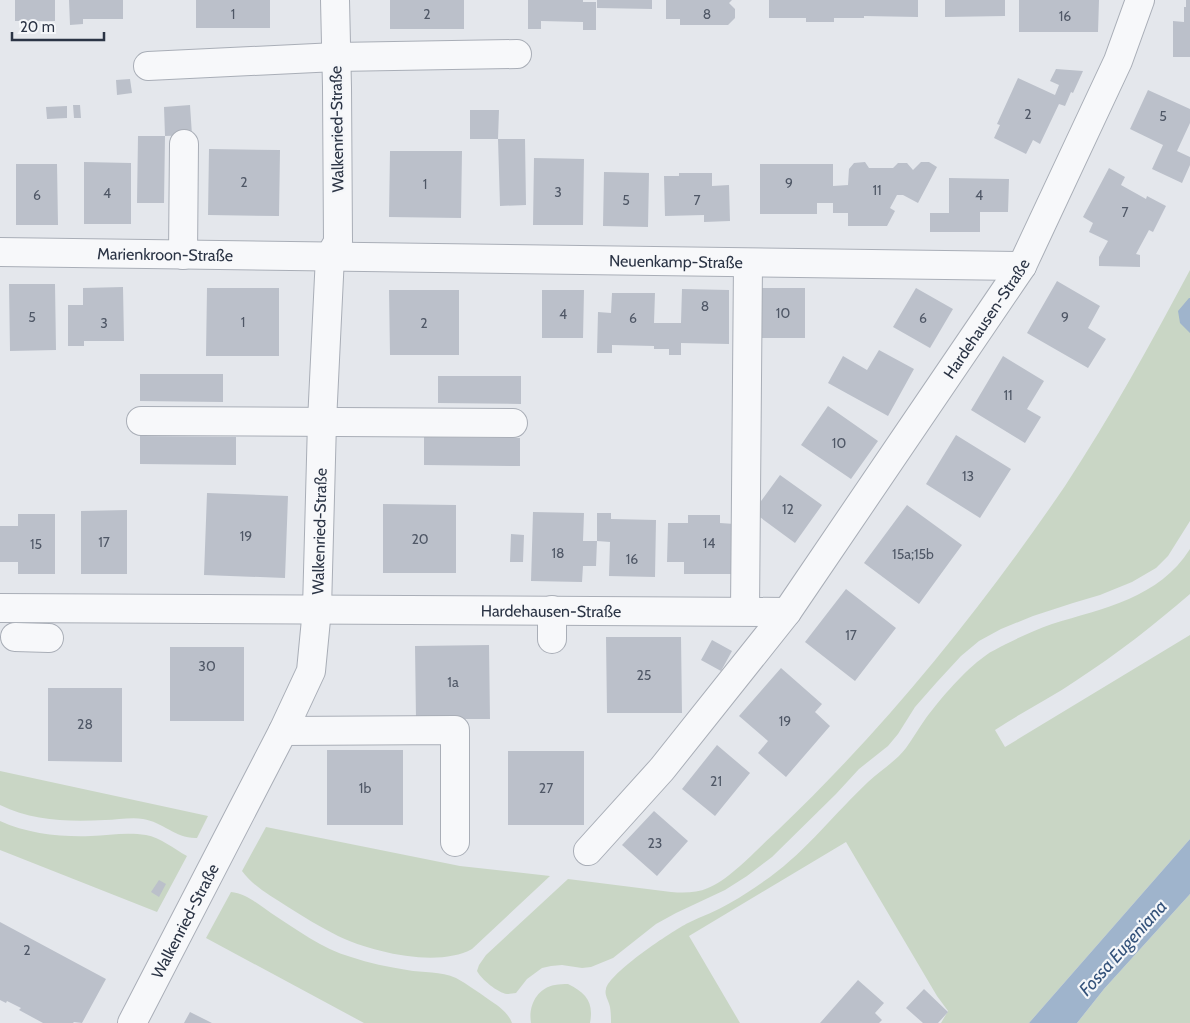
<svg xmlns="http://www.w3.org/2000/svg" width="1190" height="1023" font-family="Cabin,sans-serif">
  <rect width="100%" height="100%" fill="#e4e7ec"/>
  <path fill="#c9d6c5" d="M1190,270V521L1168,556L1156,568L1132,582L1100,595L1073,603L1033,616L1001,629L979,641L961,656L937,682L915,707L898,734L888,746L859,769L836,794L772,857L747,876L725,890L676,913L656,924L613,958L591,967L582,968L562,965L551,966L542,968L527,979L516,993C513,993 510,994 507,994C498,993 481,979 477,971L479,965L486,955L568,879L671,892C684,893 697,893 708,888C731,879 759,847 778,830C886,727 981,609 1065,486C1111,416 1151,343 1190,270Z
    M1190,549V594C1154,625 1117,654 1077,680C1051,698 1022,712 995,730L1005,747L1190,635V839L1029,1023H941L948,1011L937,996L846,842L689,936L740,1023H611C611,1018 611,1013 610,1007C609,1001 604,995 606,989C609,973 672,931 688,923C702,916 717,911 730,903C744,895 757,886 770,877C807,850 835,813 868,782C881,770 896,761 906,748C913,738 919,728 926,718C942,697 964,671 985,656C991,651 999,648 1006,644C1020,637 1037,629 1052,624C1104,608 1159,598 1190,549Z
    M0,771L208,816L197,838C176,839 163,822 143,819C131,817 117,820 105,820C69,822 33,821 0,805Z
    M0,821C28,834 61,837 91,836C109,835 128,832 146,835C160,837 174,849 187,856L157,912L0,850Z
    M266,827L460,866L550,876L472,949C438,968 371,952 338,936C320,927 304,917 288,907C271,896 254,887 242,871Z
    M231,892C246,893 259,905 271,913C296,929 322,949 351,957C369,963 388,967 407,970C423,973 441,971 456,978C467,984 478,992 488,999C497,1005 508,1012 512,1023H364L206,938Z
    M1190,894V1023H1077L1104,989Z
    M568,984C586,993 594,1002 590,1023H531C528,1006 537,988 555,985C559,984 564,984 568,984Z"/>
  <path fill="#9fb4cc" d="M1189,298H1190V333L1180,323L1178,311Z
    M1190,839V894L1104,989L1077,1023H1029Z"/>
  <path fill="#bbc0ca" d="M15,0H55V21H15Z
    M69,0H123V19H83V24L70,25Z
    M196,0H270V28H196Z
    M390,0H464V29H390Z
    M528,0H583V2H596V30H583V22L541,21V29H528Z
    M597,0H652V9L597,8Z
    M666,0H732L729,3L735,9V18L728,25H680V19H666Z
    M769,0H918V17L864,16V18H834V22H806V18H769Z
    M945,0H1005V16L945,17Z
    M1019,0H1099L1098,32H1019Z
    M1186,0H1190V57H1173V21L1184,22V7H1186Z
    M1056,69L1083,71L1073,93L1071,92L1065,106L1059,104L1040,144L1033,140L1026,154L994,138L1000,125L997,124L1018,78L1055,95L1059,85L1050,81Z
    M130,79L132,93L117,95L116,80Z
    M1148,90L1190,109V123L1177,151L1190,157V165L1182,183L1152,169L1163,145L1130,129Z
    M73,105H80L81,118H74Z
    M190,105L192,135L165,136L164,107Z
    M67,106V118L47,119L46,107Z
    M470,110H499L498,139H470Z
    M138,136H165L164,203H137Z
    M498,139H525L526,205L500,206Z
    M209,149L280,150L279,216L208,215Z
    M390,151H462L461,218L389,217Z
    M534,158L584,159L583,225H533Z
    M84,162L131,163V224H84Z
    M865,162L869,168H893L898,163H907L913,170L921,162H929L937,167L918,203L903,195H897L890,208L895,211L887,226H848V213H833V203H817V214H760V164H833V186L848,185L849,169L854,163Z
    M16,164H57L58,225H16Z
    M1109,168L1125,177L1121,185L1146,199L1147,196L1166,206L1153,232L1149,230L1136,254L1140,255V267L1099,266V257L1108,241L1089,232L1093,223L1083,217Z
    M604,172L649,173L648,227L603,226Z
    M679,173H712V186L729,185L730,221L704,222V215L665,216L664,176H679Z
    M949,178L1009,179L1008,212H980V232H930V213H949Z
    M1057,281L1100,306L1088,328L1106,339L1088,368L1027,333Z
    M9,284H55L56,350L10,351Z
    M123,287L124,341H84V346H68V305H83V288Z
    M207,288H279V356H206Z
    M761,288H805V338H761Z
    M916,288L953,309L930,348L893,327Z
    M682,289L729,290V344L681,343V355H669V349H654V346L612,345V353H597L598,312L611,313L612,293H655L654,323H681Z
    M389,290H459V355H390Z
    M542,290H584L583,338H542Z
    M879,350L914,369L888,416L828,383L843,356L867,370Z
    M1003,356L1044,381L1027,409L1041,417L1025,443L971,410Z
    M140,374H223V402L140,401Z
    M438,376H521V404L438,403Z
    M828,406L878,441L851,479L801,445Z
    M956,435L1011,469L980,518L926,484Z
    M140,436L236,437V465L140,464Z
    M424,437L520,438V466L424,465Z
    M780,475L822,505L795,543L753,512Z
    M207,493L288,496L285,578L204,575Z
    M383,504L456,505V573H383Z
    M907,505L962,545L919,604L864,563Z
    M127,510V574H81V511Z
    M533,512L584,513L583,541H597L596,566H583L582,582L531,581Z
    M597,513H611V519L656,520L655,577L609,576L610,542L597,541Z
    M18,514H55V574H18V562H0V526H18Z
    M688,515H720V523L735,524V574H684V562H667L668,523H688Z
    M511,534L524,535L523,562H510Z
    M846,589L896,628L855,681L805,642Z
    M606,637H681L682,713H607Z
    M712,640L732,651L721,671L701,660Z
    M489,645L490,719H416L415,646Z
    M170,647H244V721H170Z
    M781,668L822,704L815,712L830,726L786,777L758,753L768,741L739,716Z
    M48,688H122V762L48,761Z
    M717,745L750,773L715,816L682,789Z
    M327,750H403V825H327Z
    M508,751H584V825H508Z
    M654,811L688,841L657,876L622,845Z
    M159,880L166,884L159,897L151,892Z
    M0,922L106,979L82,1023L74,1022L73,1023H43L19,1010L21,1008L7,1001L6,1003L0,1000Z
    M858,980L884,1003L875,1013L882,1020L879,1023H820Z
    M924,989L948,1012L938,1023H923L906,1008Z
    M190,1012L212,1023H184Z"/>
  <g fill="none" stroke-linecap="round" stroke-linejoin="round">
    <defs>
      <g id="minor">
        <path d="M148,66L336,57L517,54"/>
        <path id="s1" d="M0,252L1022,266"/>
        <path d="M183,255L184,144"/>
        <path d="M141,421L513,423"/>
        <path id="s2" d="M0,608L787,612"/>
        <path d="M745,611L748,263"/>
        <path d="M15,637L49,638"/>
        <path d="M552,639V610"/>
        <path d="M283,731L455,730V842"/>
        <path id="s3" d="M588,851L662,769L787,612L1022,266L1118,61L1140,0"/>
        <path id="s4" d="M132,1023L283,731L311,671L317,609L322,422L330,256L338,242L337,87L335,0"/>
      </g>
    </defs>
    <use href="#minor" stroke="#a9aeb7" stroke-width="30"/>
    <use href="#minor" stroke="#f7f8fa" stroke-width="28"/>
  </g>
  <g text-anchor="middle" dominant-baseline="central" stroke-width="4.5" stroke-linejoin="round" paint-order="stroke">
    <g font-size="14" fill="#4f5766">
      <text x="233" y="14">1</text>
      <text x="427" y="14">2</text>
      <text x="707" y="14">8</text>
      <text x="1065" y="16">16</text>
      <text x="1028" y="114">2</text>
      <text x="1163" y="116">5</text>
      <text x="244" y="182">2</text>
      <text x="789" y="183">9</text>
      <text x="425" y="184">1</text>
      <text x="877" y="190">11</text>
      <text x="558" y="192">3</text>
      <text x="107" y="193">4</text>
      <text x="37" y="195">6</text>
      <text x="979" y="195">4</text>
      <text x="626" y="200">5</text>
      <text x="697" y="200">7</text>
      <text x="1125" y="212">7</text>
      <text x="705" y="306">8</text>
      <text x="783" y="313">10</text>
      <text x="563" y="314">4</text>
      <text x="32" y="317">5</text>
      <text x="1065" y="317">9</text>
      <text x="633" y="318">6</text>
      <text x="923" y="318">6</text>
      <text x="243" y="322">1</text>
      <text x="104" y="323">3</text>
      <text x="424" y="323">2</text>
      <text x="1008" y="395">11</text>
      <text x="839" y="443">10</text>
      <text x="968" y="476">13</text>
      <text x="788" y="509">12</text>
      <text x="246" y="536">19</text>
      <text x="420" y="539">20</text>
      <text x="104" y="542">17</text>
      <text x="709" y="543">14</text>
      <text x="36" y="544">15</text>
      <text x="558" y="553">18</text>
      <text x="913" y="554">15a;15b</text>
      <text x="632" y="559">16</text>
      <text x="851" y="635">17</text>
      <text x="207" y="666">30</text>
      <text x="644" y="675">25</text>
      <text x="453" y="682">1a</text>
      <text x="785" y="721">19</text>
      <text x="85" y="724">28</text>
      <text x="716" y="781">21</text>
      <text x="365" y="788">1b</text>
      <text x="546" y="788">27</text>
      <text x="655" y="843">23</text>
      <text x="27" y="950">2</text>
    </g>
    <g font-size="16" fill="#2b3445" stroke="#f4f6f9">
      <text transform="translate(337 129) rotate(-91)">Walkenried-Straße</text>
      <text stroke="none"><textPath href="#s1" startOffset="165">Marienkroon-Straße</textPath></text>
      <text stroke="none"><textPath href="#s1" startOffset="676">Neuenkamp-Straße</textPath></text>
      <text stroke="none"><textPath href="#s3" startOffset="666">Hardehausen-Straße</textPath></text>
      <text stroke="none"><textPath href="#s4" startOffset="535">Walkenried-Straße</textPath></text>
      <text stroke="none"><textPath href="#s2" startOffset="551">Hardehausen-Straße</textPath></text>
      <text stroke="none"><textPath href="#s4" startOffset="115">Walkenried-Straße</textPath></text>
    </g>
    <g font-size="18" font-style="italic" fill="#34527a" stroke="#f4f6f9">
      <text transform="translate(1123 948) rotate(-48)">Fossa Eugeniana</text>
    </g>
  </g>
  <path d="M12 32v8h92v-8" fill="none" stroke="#2b3445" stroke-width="2.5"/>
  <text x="20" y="32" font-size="15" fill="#2b3445" stroke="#f4f6f9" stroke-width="4" paint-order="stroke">20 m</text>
</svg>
